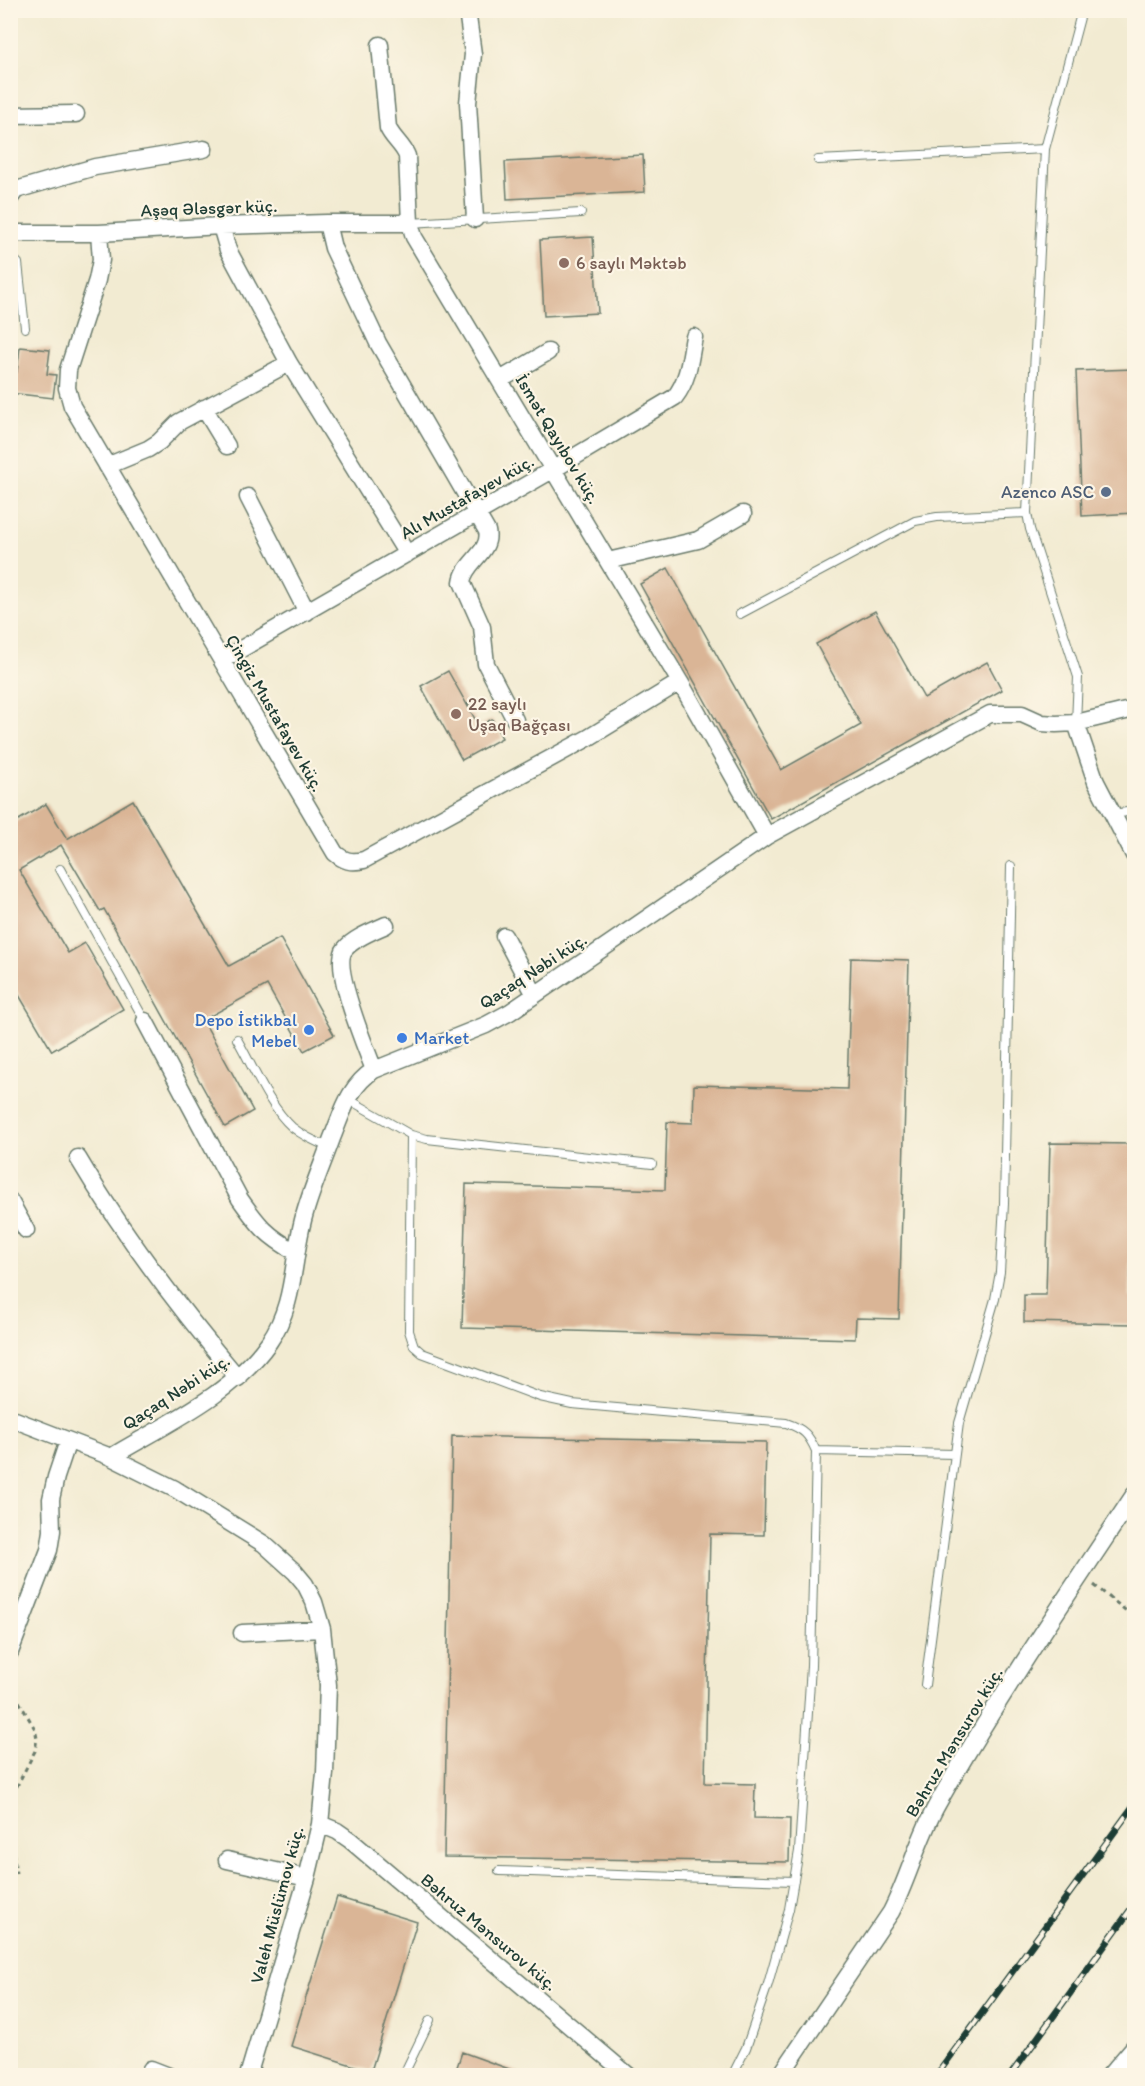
<svg xmlns="http://www.w3.org/2000/svg" width="1145" height="2086" font-family="Itim,sans-serif">
  <rect width="100%" height="100%" fill="#fcf5e5"/>
  <filter id="ink" filterUnits="userSpaceOnUse"><feTurbulence type="fractalNoise" baseFrequency=".0167" numOctaves="2"/><feDisplacementMap in="SourceGraphic" scale="12" xChannelSelector="R" yChannelSelector="G"/><feConvolveMatrix kernelMatrix="1 2 1 2 8 2 1 2 1" color-interpolation-filters="sRGB"/></filter>
  <filter id="wash" filterUnits="userSpaceOnUse"><feTurbulence type="fractalNoise" baseFrequency=".008" numOctaves="4" result="noise"/><feDisplacementMap in="SourceGraphic" scale="24" xChannelSelector="R" yChannelSelector="G"/><feGaussianBlur stdDeviation="1.35" result="paint"/><feColorMatrix in="noise" values="0 0 0 0 0 0 0 0 0 0 0 0 0 0 0 0 0 1.4 0 .05"/><feComposite in="paint" operator="in"/></filter>
  <g filter="url(#wash)">
    <rect width="100%" height="100%" fill="#f2ebd2"/>
    <g id="blocks">
      <path fill="#dab596" d="M643,155L645,192L507,199L505,162Z
        M593,237L598,313L544,316L540,240Z
        M20,347L50,350L47,374L56,375L53,398L10,393V372H17Z
        M1134,369V513L1082,516L1076,371Z
        M668,568L781,770L861,725L816,644L875,611L924,698L987,662L1002,690L771,819L640,584Z
        M448,671L479,726L492,719L502,738L462,760L421,686Z
        M133,800L229,966L280,938L334,1035L304,1051L267,985L203,1020L253,1111L225,1127L104,909L100,911L61,845L19,870L68,953L85,943L123,1009L52,1051L10,980V825L46,804L67,839Z
        M851,958L909,960L899,1319L856,1318L855,1339L462,1328L466,1184L665,1190L667,1122L693,1123L694,1085L847,1089Z
        M1050,1143L1134,1144L1130,1297H1134V1324L1024,1322V1295H1046Z
        M452,1436L766,1442L764,1535L710,1534L705,1783L755,1784L754,1818L790,1819L789,1862L444,1857Z
        M337,1897L417,1922L371,2071L291,2046Z
        M462,2052L523,2074L522,2076H454Z"/>
    </g>
  </g>
  <g filter="url(#ink)">
    <use href="#blocks" fill-opacity="0" stroke="#697a6b" stroke-width="1.5"/>
    <g fill="none" stroke-linecap="round" stroke-linejoin="round">
      <defs>
        <path id="service" d="M1045,149L1082,10
          M818,160L1045,149L1027,513L1030,529L1078,677L1076,723
          M410,223L581,213
          M10,257L18,263L25,328
          M740,614L915,521L937,517L1027,513
          M1113,814L1134,811
          M60,869L145,1021
          M237,1039C252,1065 270,1108 292,1127C303,1136 316,1142 329,1147
          M348,1099L411,1135L409,1331L414,1346L422,1353L540,1397L572,1404L786,1423C804,1429 809,1435 816,1451L811,1666L799,1851L789,1909L768,1984L746,2048L732,2076
          M411,1135L427,1139L652,1164
          M816,1451L955,1454
          M925,1685L959,1423L995,1299L1000,1272L1004,1204L1011,866
          M499,1871L794,1881
          M403,2076L430,2020"/>
        <path id="minor" d="M467,10L473,54L468,103L475,219
          M380,45L388,128C393,139 403,145 407,156L410,223L414,237L680,682L767,836
          M10,115L76,114
          M10,198L16,190L95,167L204,149
          M327,223L333,248L378,343L487,531C492,552 464,562 462,582L482,627L486,664L515,720
          M221,226L228,250L289,363L407,554
          M10,233H99L221,226L327,223H410
          M99,233L101,260L97,280L68,370L67,388L72,406L335,853C344,861 351,863 364,860L588,738L680,682
          M500,380L548,352
          M204,408L227,446
          M107,466L148,449L159,442L179,422L289,363
          M248,497L307,612
          M608,561L698,540L743,514
          M222,660L554,469L675,397C689,379 690,358 694,337
          M1076,723L1096,782L1134,855
          M504,936L535,995
          M145,1021L240,1199C259,1226 267,1236 296,1252
          M374,1070C366,1048 331,966 345,949C354,938 373,931 386,925
          M78,1158C124,1236 179,1308 238,1378
          M10,1201L26,1230
          M10,1418L111,1457C164,1425 233,1394 269,1342C295,1305 292,1262 303,1220C310,1192 322,1166 332,1138C343,1111 349,1086 374,1070L486,1025L510,1012L767,836L990,714H1022L1042,723L1056,724L1076,723L1134,709
          M111,1457L175,1489L264,1544L295,1572L305,1584L314,1602L322,1629L328,1685L325,1773L320,1824L307,1878L248,2076
          M242,1633L322,1629
          M10,1652L49,1550L52,1531L51,1499L56,1477L68,1441
          M320,1824L337,1831L350,1840L629,2076
          M227,1860L307,1878
          M151,2069L169,2076
          M780,2076L891,1912C909,1877 918,1838 938,1803C998,1697 1067,1596 1134,1495
          M1109,2076L1134,2047"/>
      </defs>
      <use href="#service" stroke="#697a6b" stroke-width="10"/>
      <use href="#minor" stroke="#697a6b" stroke-width="19"/>
      <path stroke="#697a6b" stroke-width="3" stroke-dasharray="4.5 4.5" stroke-linecap="butt" d="M467,705L484,696
        M1094,1585L1134,1617
        M10,1686L35,1729L37,1738L35,1751L17,1786L10,1804
        M10,1826L16,1874"/>
      <use href="#service" stroke="#fff" stroke-width="8"/>
      <use href="#minor" stroke="#fff" stroke-width="16"/>
      <defs>
        <path id="rail" d="M936,2076L1134,1805
          M1010,2076L1134,1905"/>
      </defs>
      <use href="#rail" stroke="#1f3d34" stroke-width="7"/>
      <use href="#rail" stroke="#fcf5e5" stroke-width="4.5" stroke-dasharray="14" stroke-linecap="butt"/>
    </g>
  </g>
  <g fill="#8d6e63" stroke="#fcf5e5" stroke-width="2">
    <circle cx="564" cy="263" r="6"/>
    <circle cx="456" cy="714" r="6"/>
  </g>
  <circle fill="#5c6f8a" stroke="#fcf5e5" stroke-width="2" cx="1106" cy="492" r="6"/>
  <g fill="#3f7fe0" stroke="#fcf5e5" stroke-width="2">
    <circle cx="309" cy="1030" r="6"/>
    <circle cx="402" cy="1038" r="6"/>
  </g>
  <g text-anchor="middle" dominant-baseline="central" stroke-width="4.5" stroke-linejoin="round" paint-order="stroke">
    <g font-size="18" fill="#1f3d34" stroke="#fcf5e5">
      <text transform="translate(209 208) rotate(-2)">Aşəq Ələsgər küç.</text>
      <text transform="translate(558 439) rotate(59)">İsmət Qayıbov küç.</text>
      <text transform="translate(467 497) rotate(-30)">Alı Mustafayev küç.</text>
      <text transform="translate(275 713) rotate(60)">Çingiz Mustafayev küç.</text>
      <text transform="translate(533 971) rotate(-33)">Qaçaq Nəbi küç.</text>
      <text transform="translate(176 1392) rotate(-33)">Qaçaq Nəbi küç.</text>
      <text transform="translate(954 1742) rotate(-59)">Bəhruz Mənsurov küç.</text>
      <text transform="translate(277 1905) rotate(-75)">Valeh Müslümov küç.</text>
      <text transform="translate(489 1932) rotate(40)">Bəhruz Mənsurov küç.</text>
    </g>
    <g font-size="18" fill="#785e54" stroke="#fcf5e5" text-anchor="start">
      <text x="576" y="263">6 saylı Məktəb</text>
      <text x="468" y="704">22 saylı<tspan x="468" dy="21">Uşaq Bağçası</tspan></text>
    </g>
    <g font-size="18" fill="#4e5e75" stroke="#fcf5e5" text-anchor="end">
      <text x="1094" y="492">Azenco ASC</text>
    </g>
    <g font-size="18" fill="#366cbe" stroke="#fcf5e5" text-anchor="end">
      <text x="297" y="1020">Depo İstikbal<tspan x="297" dy="21">Mebel</tspan></text>
      <text x="414" y="1038" text-anchor="start">Market</text>
    </g>
  </g>
  <rect width="1145" height="2086" fill="none" stroke="#fcf5e5" stroke-width="36"/>
</svg>
